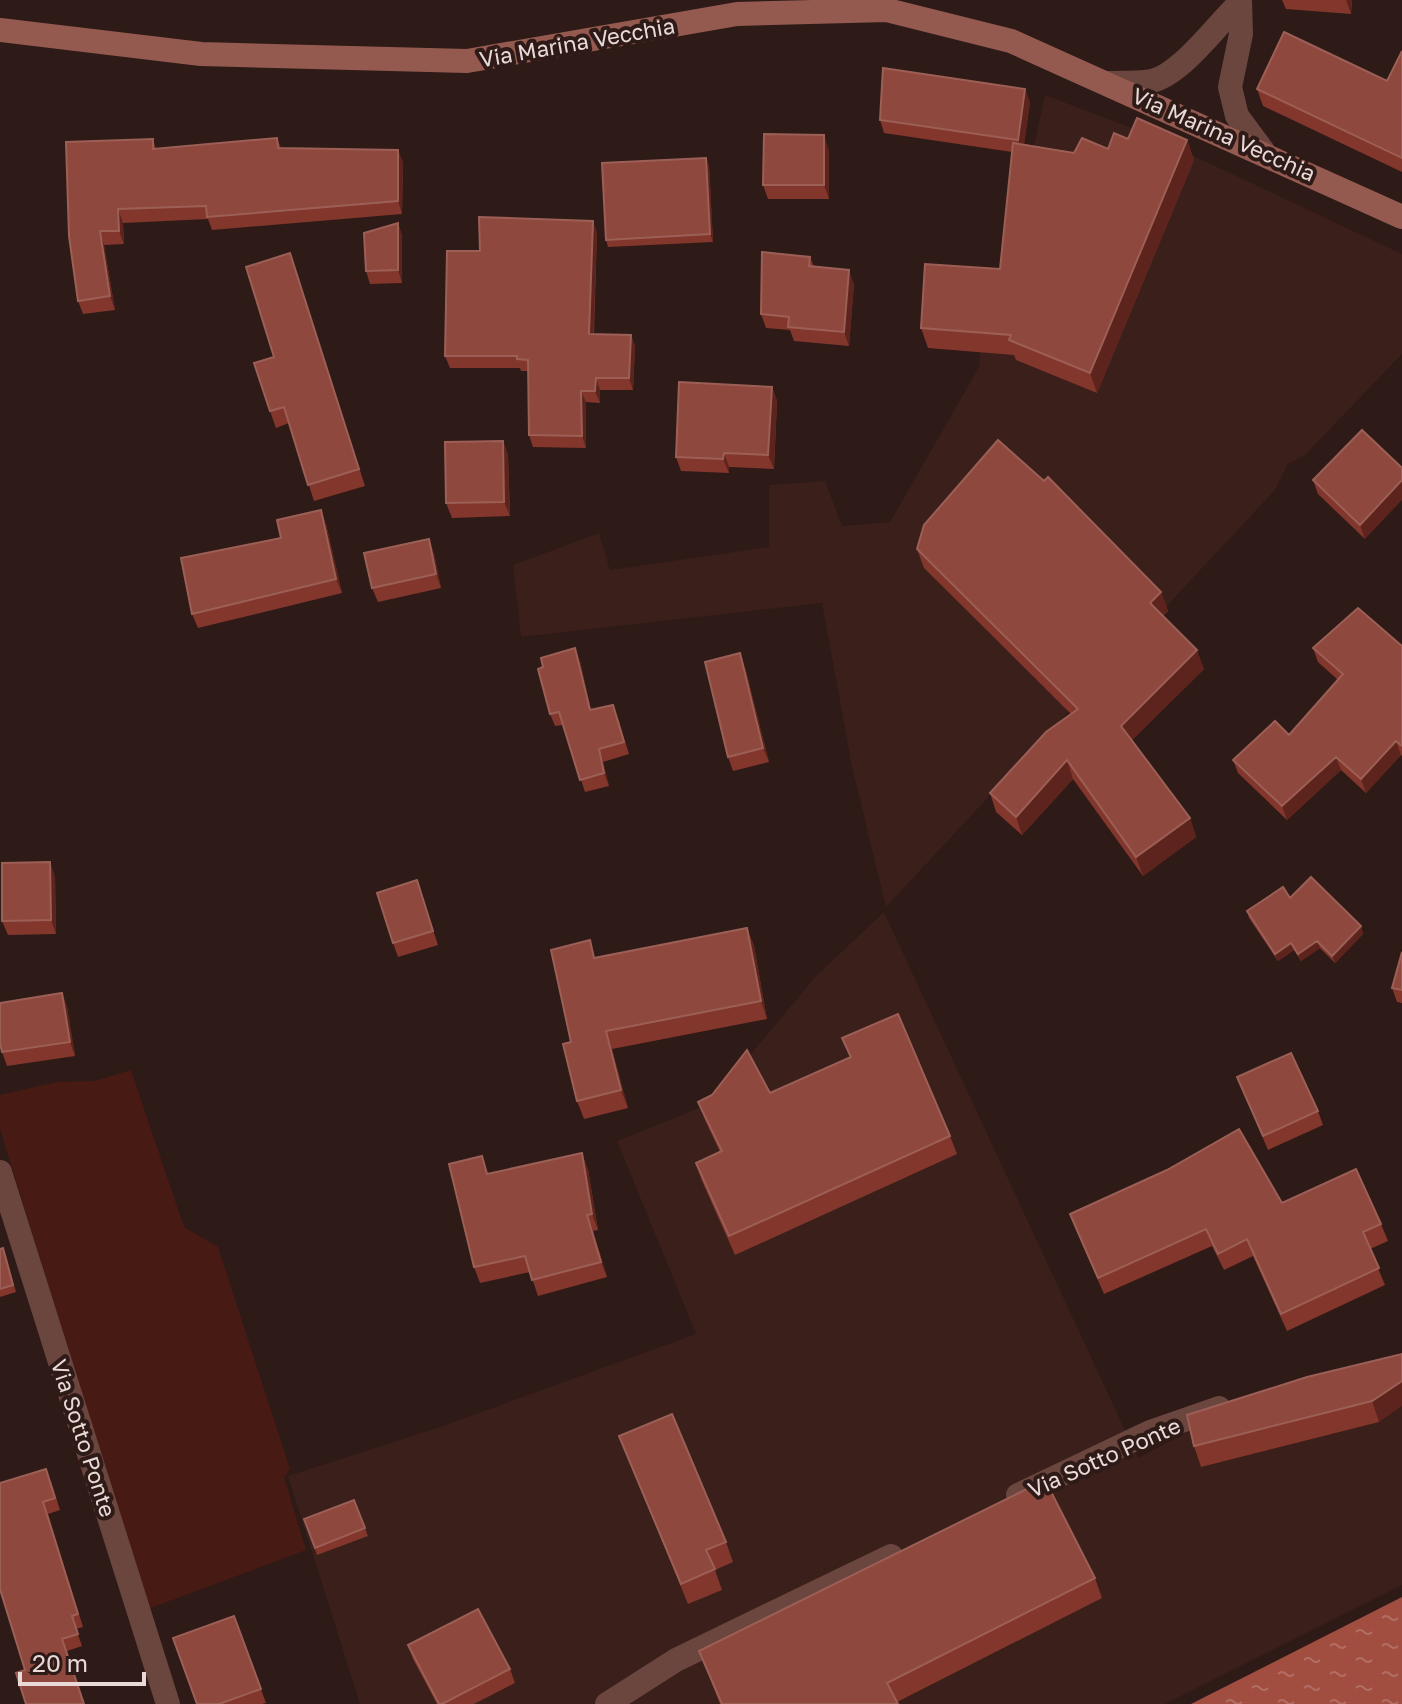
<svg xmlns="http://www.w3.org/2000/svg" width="1402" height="1704" font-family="'Golos Text',sans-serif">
  <defs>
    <pattern id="water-ripples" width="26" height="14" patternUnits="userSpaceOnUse" patternTransform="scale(2)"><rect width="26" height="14" fill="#a14d40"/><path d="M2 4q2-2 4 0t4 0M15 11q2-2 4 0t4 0" fill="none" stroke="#b26e64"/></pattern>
  </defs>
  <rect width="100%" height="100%" fill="#2e1a17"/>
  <path fill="#3a1f1a" d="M1045,95L1145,133L1402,254V354L1305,455L1288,464L1275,490L886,907L852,767L822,603L521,637L513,565L599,533L610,570L769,547V485L825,481L842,526L890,522L979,367L984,285H1004Z
    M884,912L1138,1458L1193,1429L1402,1370V1585L1165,1704H360L288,1476L440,1427L696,1334L617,1141L709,1104L817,975Z"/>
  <path fill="#471b14" d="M131,1070L184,1227L218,1247L290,1469L284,1477L306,1550L148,1609L0,1129V1095L57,1082L95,1081Z"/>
  <path fill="url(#water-ripples)" d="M1402,1597V1704H1191Z"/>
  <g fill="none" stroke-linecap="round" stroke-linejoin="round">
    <path stroke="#6a463f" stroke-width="24" d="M1240,0L1241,34L1230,87L1237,116L1263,151
      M1109,83C1123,82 1139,84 1152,81C1182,74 1217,24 1240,3
      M0,1172L168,1704
      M1018,1495L1150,1432L1219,1408
      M607,1704L676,1660L891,1556"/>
    <path stroke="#945a50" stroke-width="24" d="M0,30L201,54L467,61L737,14L887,10L1011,41L1402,217"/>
  </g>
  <path fill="#83362c" d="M1282,0H1352L1351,14L1286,9Z
    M1402,51V172L1263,106L1257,89L1387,81Z
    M1030,102L1024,144L1074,153L1108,149L1128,139L1187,140L1194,160L1097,393L1016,360L1014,355L928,348L921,328L1000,269L1012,152L884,133L880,120Z
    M277,138L281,148L398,150L403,163L402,214L212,230L208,219L123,223L124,244L104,245L115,310L83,314L78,301L69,236L153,139L156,149Z
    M829,150V199H768L763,185Z
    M709,165L713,242L608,247L606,240Z
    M398,223L402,236V283L370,284L366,271Z
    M597,232L594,334L631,335L635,346L633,390H600V403L586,402V448L533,447L529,435L528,371H521L520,368H450L445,356L480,251Z
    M290,253L365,486L314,501L289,423L276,428L270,411L274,357Z
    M810,257L814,267L854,284L849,346L794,341L790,330L766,328L761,314Z
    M772,387L777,401L774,469L729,467V473L681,471L676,457Z
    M1362,430L1365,539L1318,494L1313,480Z
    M503,441L508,455L510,516L452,518L446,503Z
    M326,524L342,593L198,628L192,614L281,538Z
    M917,549L1161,592L1168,611L1163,616L1204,669L1132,740L1190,818L1196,837L1143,876L1073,779L1022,835L996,812L990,793L1071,714L924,568Z
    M434,553L441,588L378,602L372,588Z
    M1402,646V756L1401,755L1366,793L1341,770L1287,820L1238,773L1233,760L1289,735L1338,680L1318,662L1313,648Z
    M580,661L591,710L618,718L629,754L603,762L609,786L585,792L563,725L555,726L550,714Z
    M745,667L769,762L733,771L728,757Z
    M55,876L56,934L8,935L2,921Z
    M417,880L438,945L398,957L393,943Z
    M1290,898L1361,926L1363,934L1335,963L1320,948L1301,961L1294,950L1278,961L1249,918L1247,911Z
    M747,928L754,946L767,1019L612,1049L628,1108L584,1119L577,1101L571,1042L596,957Z
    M1402,952V1003L1397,1002L1392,988Z
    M62,993L67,1007L75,1056L7,1066L2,1052Z
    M842,1038L950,1136L957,1154L735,1255L702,1181L696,1163L720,1152L705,1120L698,1102L770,1093L850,1058Z
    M1237,1077L1318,1111L1323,1125L1268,1150Z
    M588,1169L598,1230L593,1231L607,1277L538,1296L530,1272L480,1283L474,1267L488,1173Z
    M1282,1203L1381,1224L1388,1241L1370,1249L1385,1285L1287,1331L1253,1256L1224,1270L1212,1246L1104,1294L1076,1230L1070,1214Z
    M0,1249L6,1256L16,1292L0,1297Z
    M1402,1354L1379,1422L1201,1467L1194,1446Z
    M619,1436L726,1542L733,1562L715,1570L722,1590L688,1604Z
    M51,1481L60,1510L48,1514L83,1627L76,1629L82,1646L67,1651L84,1704L25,1670L0,1589Z
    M304,1519L365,1528L368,1536L317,1555Z
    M1095,1578L1102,1598L897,1702L898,1704H720L699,1651Z
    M234,1616L266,1703L262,1704H197Z
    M408,1645L510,1669L515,1683L474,1704H437L413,1659Z"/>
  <path fill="#5c241c" d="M1346,0H1352L1351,14Z
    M1025,89L1030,102L1023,153L1018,140Z
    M824,135L829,150V199L824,185Z
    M1187,140L1194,160L1097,393L1090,373Z
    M398,150L403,163L402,214L398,201Z
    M706,158L709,165L713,242L710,234Z
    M118,209L123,223L124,244L119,231Z
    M593,221L597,232L593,345L589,334Z
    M398,223L402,236V283L398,270Z
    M100,231L104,245L115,310L110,296Z
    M849,270L854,284L849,346L844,332Z
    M631,335L635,346L633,390L629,378Z
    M596,378L600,390V403L595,391Z
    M772,387L777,401L774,469L768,455Z
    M581,391L586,402V448L582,436Z
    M503,441L508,455L510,516L504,502Z
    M724,453L729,467V473L723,459Z
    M1402,480V500L1365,539L1360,525Z
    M321,510L326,524L342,593L336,579Z
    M429,539L434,553L441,588L436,574Z
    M1161,592L1168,611L1157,622L1150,603Z
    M575,648L580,661L594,723L590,710Z
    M1197,650L1204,669L1128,744L1121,726Z
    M740,653L745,667L769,762L763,748Z
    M1396,741L1401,755L1366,793L1361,779Z
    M599,749L603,762L609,786L604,773Z
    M1336,757L1341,770L1287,820L1282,806Z
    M1067,760L1073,779L1022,835L1016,817Z
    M1190,818L1196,837L1143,876L1136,857Z
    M50,862L55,876L56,934L51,920Z
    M1361,926L1363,934L1335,963L1332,956Z
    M747,928L754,946L767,1019L761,1001Z
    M1317,941L1320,948L1301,961L1298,954Z
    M1291,943L1294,950L1278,961L1275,954Z
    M62,993L67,1007L75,1056L70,1042Z
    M606,1031L612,1049L628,1108L621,1090Z
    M582,1153L588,1169L598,1230L592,1214Z
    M587,1215L593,1231L607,1277L601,1262Z
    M1402,1381V1406L1379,1422L1372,1401Z"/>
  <path fill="#8e483e" stroke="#9c5f56" stroke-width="2" d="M1284,32L1387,81L1402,51V158L1257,89Z
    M883,68L1025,89L1018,140L880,120Z
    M1137,118L1187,140L1090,373L1009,340L1011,335L921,328L925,264L1000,269L1013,143L1074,153L1082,138L1108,149L1114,133L1128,139Z
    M764,134L824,135V185H763Z
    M277,138L278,148L398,150V201L207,217L206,206L118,209L119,231H100L110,296L78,301L69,236L66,142L153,139V149Z
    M706,158L710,234L606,240L602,163Z
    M479,217L593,221L589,334L631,335L629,378H596L595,391H581L582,436L529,435L528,360L517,359V356H445L447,251H480Z
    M398,223V270L366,271L364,233Z
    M762,252L810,257L809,266L849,270L844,332L788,327L789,317L761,314Z
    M290,253L359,469L308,485L284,407L270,411L254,363L274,357L246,267Z
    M679,382L772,387L768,455L724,453L723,459L676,457Z
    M1362,430L1402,468V480L1360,525L1313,480Z
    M998,440L1044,481L1048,477L1161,592L1150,603L1197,650L1121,726L1190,818L1136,857L1067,760L1016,817L990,793L1046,732L1078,709L917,549L924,525Z
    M503,441L504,502L446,503L445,442Z
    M321,510L336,579L192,614L181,558L281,538L277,520Z
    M429,539L436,574L372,588L364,553Z
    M1358,608L1402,646V746L1396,741L1361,779L1336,757L1282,806L1233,760L1275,721L1289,735L1343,674L1313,648Z
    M575,648L590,710L613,705L624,742L599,749L604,773L580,780L559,712L550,714L538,669L543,667L541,658Z
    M740,653L763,748L728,757L705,662Z
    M50,862L51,920L2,921V863Z
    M1311,877L1361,926L1332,956L1317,941L1298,954L1291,943L1275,954L1247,911L1283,887L1290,898Z
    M417,880L433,931L393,943L377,893Z
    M747,928L761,1001L606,1031L621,1090L577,1101L563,1044L571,1042L551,950L590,940L594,958Z
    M1402,952V990L1392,988Z
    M62,993L70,1042L2,1052L0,1043V1003Z
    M898,1014L950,1136L729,1236L696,1163L722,1151L698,1102L712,1095L747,1050L770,1093L851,1057L842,1038Z
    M1291,1053L1318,1111L1263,1136L1237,1077Z
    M1239,1129L1282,1203L1356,1169L1381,1224L1363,1232L1379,1268L1281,1314L1247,1239L1218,1254L1206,1229L1098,1278L1070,1214L1167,1170Z
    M582,1153L592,1214L587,1215L601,1262L532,1280L525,1256L474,1267L449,1164L482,1156L487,1174Z
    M3,1248L13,1285L0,1289V1249Z
    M1402,1354V1381L1372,1401L1194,1446L1187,1415L1307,1377Z
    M672,1414L726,1542L706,1550L715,1569L681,1584L619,1436Z
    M46,1469L55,1498L43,1502L78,1614L72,1616L78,1634L62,1639L84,1704H26L16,1673L25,1670L0,1589V1483Z
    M1045,1480L1095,1578L887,1683L898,1704H722L699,1651Z
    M354,1500L365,1528L315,1548L304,1519Z
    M478,1609L510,1669L442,1704H439L408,1645Z
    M234,1616L261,1689L219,1704H197L173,1638Z"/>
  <g text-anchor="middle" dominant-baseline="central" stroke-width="8" stroke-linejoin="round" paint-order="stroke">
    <g font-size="22" fill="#e9dad8" stroke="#2e1a17">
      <text transform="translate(577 42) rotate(-10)">Via Marina Vecchia</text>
      <text transform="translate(1224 134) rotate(24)">Via Marina Vecchia</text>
      <text transform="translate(84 1438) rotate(72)">Via Sotto Ponte</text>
      <text transform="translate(1104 1457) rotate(-24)">Via Sotto Ponte</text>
    </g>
  </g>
  <path d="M20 1672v12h124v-12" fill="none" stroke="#e9dad8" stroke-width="4"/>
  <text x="32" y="1672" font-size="24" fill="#e9dad8" stroke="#2e1a17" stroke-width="6" paint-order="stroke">20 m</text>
</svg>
